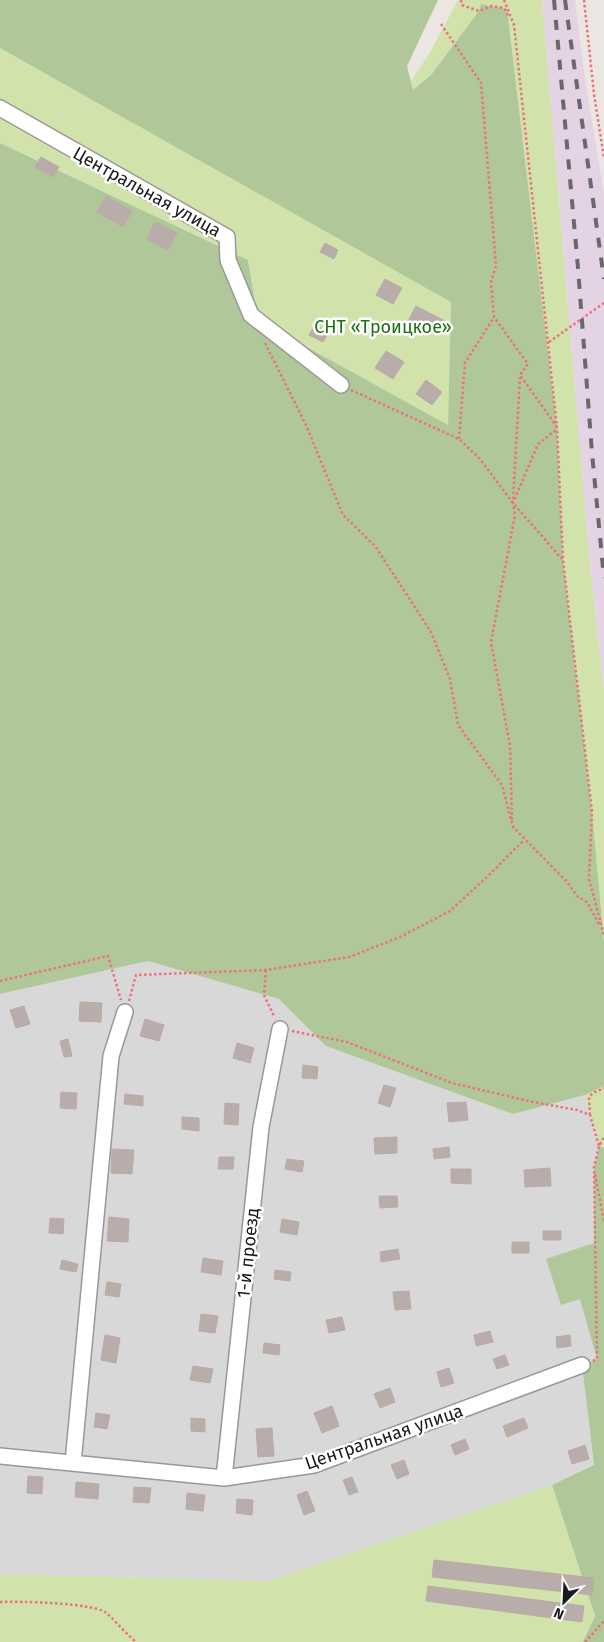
<svg xmlns="http://www.w3.org/2000/svg" width="604" height="1642" font-family="'Fira Sans',sans-serif">
  <rect width="100%" height="100%" fill="#ebe6e1"/>
  <path fill="#d9d8d8" d="M148,961L279,999L326,1046L513,1114L585,1095L599,1146L594,1163L597,1359L582,1365L594,1466L552,1485L268,1581L0,1574V994Z"/>
  <path fill="#e4d3e4" d="M542,0H575L585,79L604,193V692L589,555Z"/>
  <path fill="#d1e2aa" d="M458,0H542L589,555L604,692V942L592,812L563,560L557,428L507,9L481,4L479,11L431,75L413,90L411,81L429,54Z
    M0,48L451,301L448,425L258,320L248,260L0,143Z
    M604,1086V1148L599,1146L585,1095Z
    M552,1485L595,1616L583,1642H0V1574L268,1581Z"/>
  <path fill="#b0c899" d="M0,0H438L407,66L413,90L431,75L479,11L481,4L507,9L557,428L563,560L592,812L604,942V1086L585,1095L513,1114L326,1046L279,999L148,961L0,994V143L248,260L258,320L448,425L451,302L0,48Z
    M599,1146L604,1148V1642H583L595,1616L552,1485L594,1465L582,1365L597,1359L580,1299L561,1305L546,1259L594,1243V1167Z"/>
  <path fill="#b8adab" stroke="#bcaaa5" d="M41,157L59,167L53,177L35,167Z
    M106,196L132,211L123,227L97,212Z
    M155,222L177,233L168,250L147,239Z
    M325,243L338,250L334,259L320,252Z
    M385,279L402,288L393,304L376,295Z
    M416,306L445,321L440,331L422,322L417,331L406,325Z
    M315,325L329,332L323,342L309,335Z
    M386,351L404,362L393,379L375,368Z
    M426,380L442,392L432,405L416,394Z
    M80,1002L102,1003L101,1022L79,1021Z
    M24,1006L30,1024L16,1028L10,1010Z
    M145,1019L164,1025L159,1041L140,1036Z
    M68,1039L72,1056L64,1057L60,1041Z
    M237,1043L254,1048L250,1063L233,1058Z
    M303,1065L318,1067L317,1079L302,1078Z
    M384,1085L396,1088L390,1107L378,1103Z
    M61,1092L77,1093L76,1109L60,1108Z
    M125,1094L143,1096V1106L124,1104Z
    M466,1102L468,1120L449,1122L447,1103Z
    M225,1103L239,1104L238,1125L224,1124Z
    M182,1117L199,1118V1131L182,1129Z
    M397,1137V1153L375,1154L374,1138Z
    M449,1147L450,1157L434,1159L433,1149Z
    M112,1149L134,1150L132,1174L111,1173Z
    M219,1157H234L233,1169H218Z
    M287,1159L304,1161L302,1172L285,1169Z
    M550,1168L551,1186L525,1187L524,1170Z
    M451,1169H471V1184L451,1183Z
    M379,1196H397L398,1207L380,1208Z
    M109,1217L129,1219L128,1242L107,1241Z
    M50,1218L64,1219L63,1234L49,1233Z
    M282,1219L299,1222L297,1235L280,1232Z
    M543,1231H561V1240H543Z
    M512,1242H529V1253H512Z
    M398,1249L400,1259L381,1262L380,1252Z
    M203,1258L223,1261L221,1275L201,1272Z
    M62,1260L78,1264L76,1272L60,1269Z
    M275,1270L291,1272L290,1281L274,1279Z
    M107,1282L121,1284L119,1297L105,1295Z
    M409,1291L411,1309L395,1310L393,1292Z
    M201,1314L218,1316L215,1333L199,1331Z
    M342,1317L345,1330L329,1333L326,1320Z
    M490,1331L493,1342L476,1346L474,1335Z
    M105,1335L120,1338L116,1363L101,1360Z
    M570,1335L571,1346L557,1348L556,1337Z
    M264,1343L280,1345L279,1355L263,1353Z
    M505,1355L509,1365L497,1369L493,1359Z
    M193,1366L213,1369L210,1383L190,1380Z
    M449,1368L454,1383L441,1387L437,1372Z
    M390,1388L395,1402L380,1408L374,1394Z
    M332,1406L339,1426L322,1433L314,1413Z
    M96,1413L110,1415L107,1429L94,1427Z
    M191,1418L205,1419V1432L191,1431Z
    M524,1418L528,1428L507,1437L503,1426Z
    M272,1428L274,1456L258,1457L256,1429Z
    M465,1439L469,1449L455,1455L451,1445Z
    M585,1445L589,1459L572,1464L568,1451Z
    M404,1460L409,1474L397,1479L391,1465Z
    M28,1476L43,1477L42,1494L27,1493Z
    M352,1477L358,1492L349,1495L343,1480Z
    M76,1482L99,1484L98,1499L75,1497Z
    M134,1487L151,1488L149,1503L133,1502Z
    M307,1491L315,1511L304,1515L297,1495Z
    M187,1493L205,1495L203,1511L186,1509Z
    M237,1499L253,1500L252,1515L236,1513Z
    M434,1560L594,1578L592,1595L432,1577Z
    M428,1586L584,1606L582,1622L426,1601Z"/>
  <g fill="none" stroke-linecap="round" stroke-linejoin="round">
    <defs>
      <path id="minor" d="M0,108L227,237L228,260L251,315L341,385
        M0,1456L224,1478L314,1465L582,1365
        M73,1463L111,1056L125,1012
        M224,1478L261,1127L280,1029"/>
    </defs>
    <use href="#minor" stroke="#989898" stroke-width="18"/>
    <path stroke="#ed707d" stroke-width="2.5" stroke-dasharray="2.5 2.5" stroke-linecap="butt" d="M461,0L462,5L479,11L492,6L504,8L509,17
      M504,0L514,25L557,428L563,560L592,812L589,879L604,935
      M584,0L594,94L604,158
      M441,24L481,83L496,266L491,282L494,317L528,364L520,375L557,427
      M549,342L604,303
      M265,343L306,425L343,515L375,546L431,632L450,679L458,725L502,785L513,827L567,882L578,897L587,902L600,926
      M351,390L459,439L480,459L513,503L562,559
      M459,439L465,363L494,317
      M513,499L520,377
      M512,820L510,746L491,642L515,515L513,503L538,444L557,429
      M266,970L264,995L274,1016
      M0,981L108,956L121,1000
      M129,1001L136,975L266,970L349,957L400,937L450,911L488,876L524,840
      M292,1031L347,1042L452,1083L533,1102L577,1110L590,1115L599,1146
      M590,1115L589,1097L593,1093L604,1088
      M595,1174L604,1221
      M593,1361L597,1359L594,1167L599,1146L604,1137
      M0,1602C19,1601 91,1603 105,1612C116,1621 125,1633 136,1642
      M585,1642L604,1621"/>
    <use href="#minor" stroke="#fff" stroke-width="15"/>
    <path stroke="#696969" stroke-width="4" stroke-dasharray="10 10" stroke-linecap="butt" d="M554,0L578,268L592,453L604,578
      M565,0L604,279"/>
  </g>
  <g text-anchor="middle" dominant-baseline="central" stroke-width="5" stroke-linejoin="round" paint-order="stroke">
    <g font-size="18" fill="#1b1b1b" stroke="#fff">
      <text transform="translate(147 192) rotate(29)">Центральная улица</text>
      <text transform="translate(248 1253) rotate(-84)">1-й проезд</text>
      <text transform="translate(384 1437) rotate(-19)">Центральная улица</text>
    </g>
    <g font-size="18" fill="#1f6e14" stroke="#fff">
      <text x="383" y="327">СНТ «Троицкое»</text>
    </g>
  </g>
  <g transform="translate(564 1602) rotate(204)" stroke="#ffffff" stroke-width="4" paint-order="stroke">
  <path d="M0-4L9 19L0 12L-9 19Z" fill="#1b1b1b"/>
  <text y="-8" font-size="14" font-weight="bold" text-anchor="middle" fill="#1b1b1b">N</text>
  </g>
</svg>
